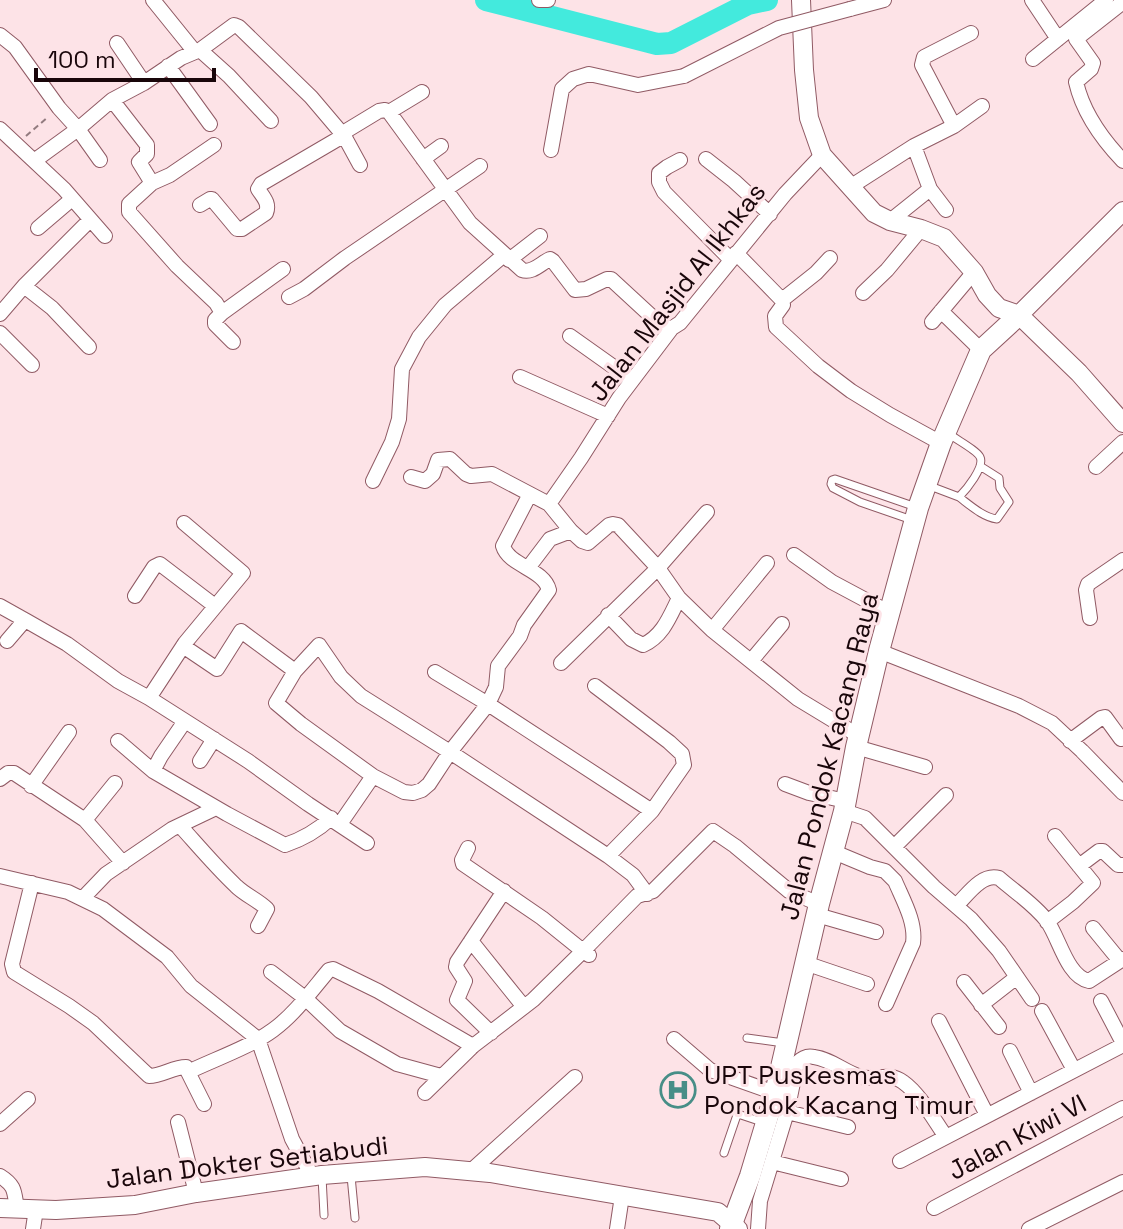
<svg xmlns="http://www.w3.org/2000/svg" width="1123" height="1229" font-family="'Space Grotesk',sans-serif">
  <rect width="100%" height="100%" fill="#fde3e7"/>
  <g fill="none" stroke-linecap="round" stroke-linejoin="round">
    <path stroke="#43eadd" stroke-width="22" d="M486,0L657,44L671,43L748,4L767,0"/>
    <defs>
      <path id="service" d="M930,486L959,497C966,490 985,467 980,457C977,450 955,439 948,433
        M959,497C971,506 983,517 997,519L1009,502L1000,488L999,478L980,466
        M912,520L860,502L833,488L831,484L832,480L835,479L916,507
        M747,1038L784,1043
        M724,1153L737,1115H741L765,1123
        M351,1176L355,1218
        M322,1177L324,1215"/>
      <path id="minor" d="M153,0L195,52
        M539,0H548
        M1032,0L1058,39
        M1123,2L1076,39L1093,63L1091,69L1076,82C1083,113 1102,139 1123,161
        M850,9L884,0
        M0,35L15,47L59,108L78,129L100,160
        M117,43L144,83
        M200,50L229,76L271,121
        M1033,59L1106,0
        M168,66L210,124
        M112,100L147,145V154L139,162L152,183L129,204V212L177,266L216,303L222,313L215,320V324L233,342
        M389,112L422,92
        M954,126L922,65L924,57L971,33
        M0,129L64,189L105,236
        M342,132L360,165
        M914,146L930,189
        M551,150L562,89L573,79L589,74L638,85L684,76
        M423,159L441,146
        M706,159L734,181L770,214
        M680,160L667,167L659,173V182L664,192L731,260
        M34,161L78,129L112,100L144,83L181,58L200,50L234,25L239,27L311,97L339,130L342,132L346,131L379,111L385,110L389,112L470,223L522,270C532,274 541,263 550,259L553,261L575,290L586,289L607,279H611L662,326L672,328
        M152,183L170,175L214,145
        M850,187L914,146L954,126L982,106
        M200,205L210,199H212L237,229H242L266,213C270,203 263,197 258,189L261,184L343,136
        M890,221L930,189L946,210
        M38,228L72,199
        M736,253L782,300L783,305L775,316L776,327L818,366L851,391L890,415L941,443
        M509,260L540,236
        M24,286L52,308L89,347
        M863,293L887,270L921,229
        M289,297L304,289L345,258L480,166
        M782,300L816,273L830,258
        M941,311L981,350
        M222,313L283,269
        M0,314L24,286L90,220
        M932,322L974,272
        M0,333L32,365
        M570,336L632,380
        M520,377L608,416
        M1096,467L1123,442
        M411,477L425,481L433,474L438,460L450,459L466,474L471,476L492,474L549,504L571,531L582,541L588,543L609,525L613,524L618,525L658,568L679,598L712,630L798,699L859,736
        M373,481L392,442L399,419L402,369L419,337L445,305L504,255
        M530,494L503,546C509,566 544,569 549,590L524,625L520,636L498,666L496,687L488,704L450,752L429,784L422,790L413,793L404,792L373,776L301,724L276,703L295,671L319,645L341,677L361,696L450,752L608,856L633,875L647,894
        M549,504L581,458L619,398L672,328L680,323L785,194L822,155
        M794,555L832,582L890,613
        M528,568L550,539L571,531
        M135,596L154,567L160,564L215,606
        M0,606L25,620
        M608,615L631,639L643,645C663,636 670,616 679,598
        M1090,618L1086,590L1088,584L1123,560
        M712,630L767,563
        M7,641L25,620L67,644L118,681L149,698L248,761L308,804L367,843
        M183,646L217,669L241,631L295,671
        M879,651L1019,706L1052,723L1082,751L1123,793
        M751,661L782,624
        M561,663L658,568L707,512
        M435,672L488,704L652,811
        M595,686L669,742L682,754L684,765L652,811L608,856
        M149,698L185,643L243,573L184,523
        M118,741L153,771L227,814L285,845C303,839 317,831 331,818
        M1070,741L1101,718L1105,717L1121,739
        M856,747L925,767
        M200,761L214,739
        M153,771L161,756L185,721
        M0,779L8,773H14L85,820L115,783
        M785,784L809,793L846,801
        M31,786L69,732
        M844,811L865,818L934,887L971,919L999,951L1032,999
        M85,820L123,863
        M184,824L183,829C200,848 217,868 236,886C245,895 258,900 267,909L258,926
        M340,824L373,776
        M894,847L946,795
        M834,852L870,867L885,871L895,881C903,900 916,922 913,943L886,1004
        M1079,866L1099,851H1103L1118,865H1123
        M0,876L68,892L103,909L167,957L191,986L258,1039
        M32,883L12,964L14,972L69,1006L93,1023L149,1076C162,1076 173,1067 186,1067L188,1072C215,1059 250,1047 273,1030C295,1014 312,990 329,970L333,969L378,991L473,1046
        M83,898L106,874L172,829L216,808
        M956,906C968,894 982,873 999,878C1015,892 1034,904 1047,921C1059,937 1067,977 1089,981L1123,959
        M817,915L876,932
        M1047,922L1073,902L1093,883L1055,836
        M1093,928L1120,961
        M471,941L524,1007
        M589,955L583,951L637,896L653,891L713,831L735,846L789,891L819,904
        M805,963L867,984
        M271,972L305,998L340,1031L397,1064L441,1076
        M964,982L999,1027
        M1101,1001L1123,1043
        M981,1005L1017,977
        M1042,1011L1074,1070
        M939,1021L987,1115
        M491,1033L457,1000L465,981L456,967L457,962L504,891
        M258,1039L292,1139L312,1176
        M674,1039L710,1070L775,1093
        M1010,1051L1031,1093
        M188,1072L204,1104
        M425,1093L473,1046L533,1000L583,951L542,918L463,864L462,860L468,848
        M787,1112L848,1127
        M178,1122L196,1193
        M0,1124L28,1099
        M900,1161L1123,1045
        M772,1162L841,1179
        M472,1170L575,1077
        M0,1176C16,1186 14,1192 17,1209
        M934,1208L1123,1108
        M33,1229L36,1209
        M617,1229L622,1196
        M758,1229L760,1201L787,1112L797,1063C802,1058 807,1055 814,1057C831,1059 844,1072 861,1077C876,1081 889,1071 903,1082C920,1094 934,1120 946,1137
        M1029,1229L1123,1182"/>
      <path id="tertiary" d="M801,0L804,70L809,118L822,155L874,213L890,221L921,229L944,238L974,272L987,295L999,308L1019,315L1079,373L1123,423
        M1019,315L1123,211
        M0,1208L56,1210L135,1205L196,1193L322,1175L425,1167L490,1173L718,1212L738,1229"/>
      <path id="secondary" d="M730,1229L750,1176L775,1093L819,904L844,811L856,747L879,651L918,508L941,443L981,350L1019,315"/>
    </defs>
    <use href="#service" stroke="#905a64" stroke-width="9"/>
    <use href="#minor" stroke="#905a64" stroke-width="16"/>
    <use href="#tertiary" stroke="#905a64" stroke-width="20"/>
    <use href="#secondary" stroke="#905a64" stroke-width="22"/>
    <path stroke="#927b7f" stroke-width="2" stroke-dasharray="6 4" stroke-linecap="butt" d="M26,136L48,117"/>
    <use href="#service" stroke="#fff" stroke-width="7"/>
    <use href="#minor" stroke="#fff" stroke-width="14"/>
    <use href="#tertiary" stroke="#fff" stroke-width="18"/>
    <use href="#secondary" stroke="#fff" stroke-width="20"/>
    <defs>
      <path id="minor-bridge" d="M684,76L779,28L850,9"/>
    </defs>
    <use href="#minor-bridge" stroke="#905a64" stroke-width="16" stroke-linecap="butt"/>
    <use href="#minor-bridge" stroke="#fff" stroke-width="14"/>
  </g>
  <defs>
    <symbol id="hospital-ring" viewBox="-11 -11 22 22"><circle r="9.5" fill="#fde3e7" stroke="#478e87" stroke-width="1.5"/><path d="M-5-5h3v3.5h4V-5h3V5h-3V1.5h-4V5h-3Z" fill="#478e87"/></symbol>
  </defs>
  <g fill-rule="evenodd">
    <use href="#hospital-ring" x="658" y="1070" width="40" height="40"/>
  </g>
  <g text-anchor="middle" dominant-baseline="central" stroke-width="6" stroke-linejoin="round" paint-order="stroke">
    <g font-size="26" fill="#19060a" stroke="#fde3e7">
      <text transform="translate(677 292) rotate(-52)">Jalan Masjid Al Ikhkas</text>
      <text transform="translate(829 756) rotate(-76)">Jalan Pondok Kacang Raya</text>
      <text transform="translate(1017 1137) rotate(-28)">Jalan Kiwi VI</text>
      <text transform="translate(247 1162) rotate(-7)">Jalan Dokter Setiabudi</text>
    </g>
    <g font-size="26" fill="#19060a" stroke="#fde3e7" text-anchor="start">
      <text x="704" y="1075">UPT Puskesmas<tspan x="704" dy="30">Pondok Kacang Timur</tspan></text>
    </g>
  </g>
  <path d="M36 68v12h178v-12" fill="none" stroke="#19060a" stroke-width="4"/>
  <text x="48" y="68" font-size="24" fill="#19060a" stroke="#fde3e7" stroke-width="6" paint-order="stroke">100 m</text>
</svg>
